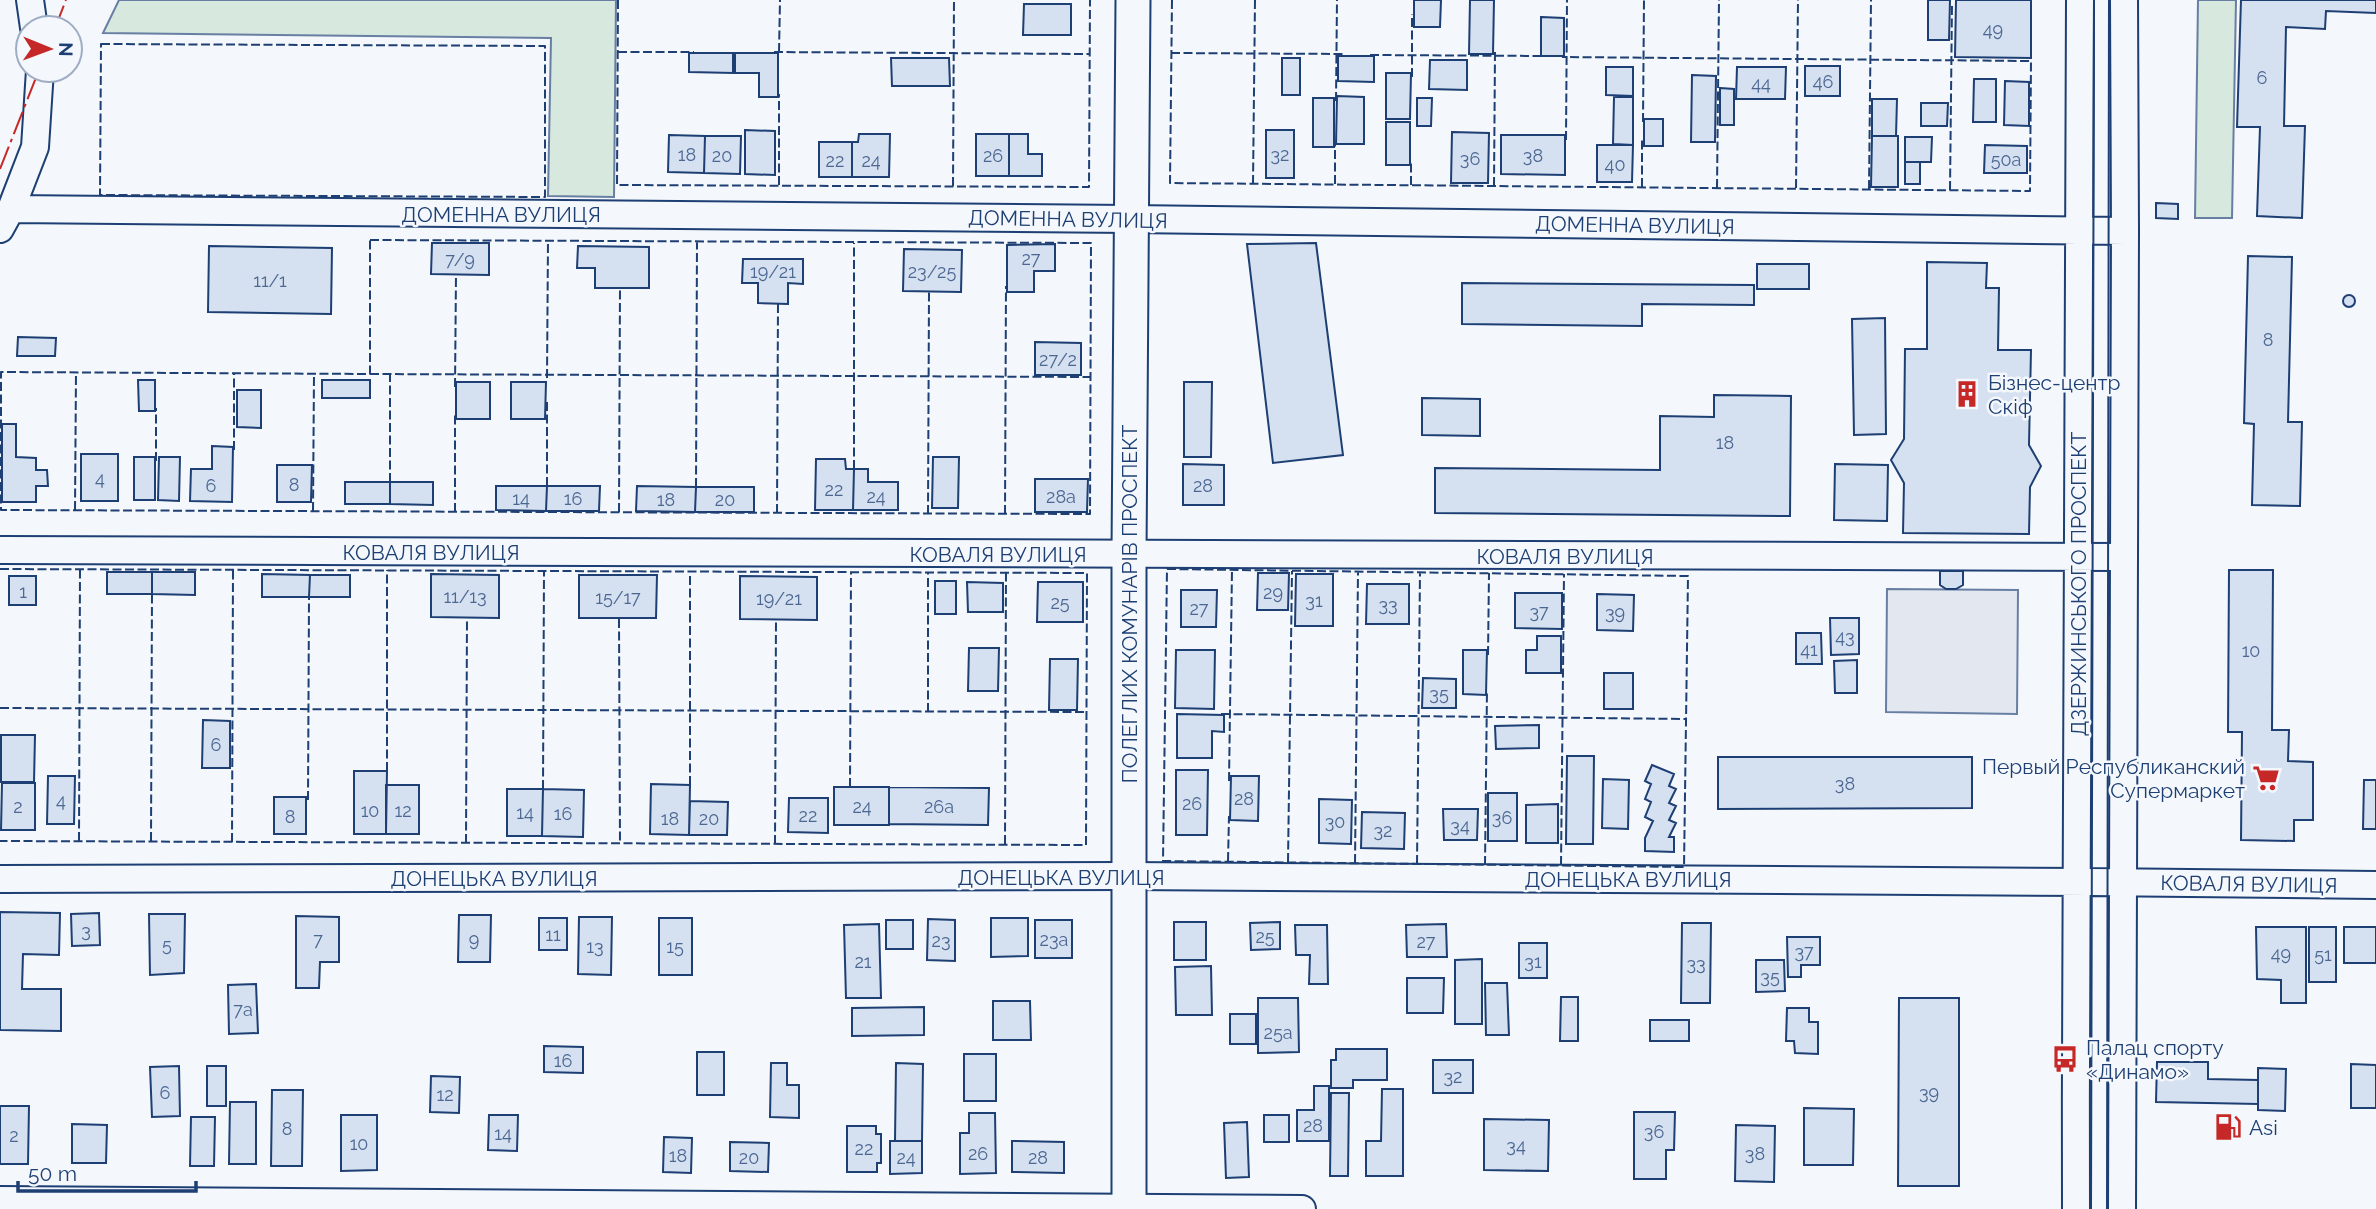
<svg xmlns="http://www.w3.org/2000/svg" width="2376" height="1209" font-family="Raleway,sans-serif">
  <rect width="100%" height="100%" fill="#f4f7fb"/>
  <path fill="#d7e8df" stroke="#687fa3" stroke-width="2" d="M119,0H616L614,197L548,196L551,38L103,33Z
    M2198,0H2236L2232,218H2195Z"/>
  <path fill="#e3e8f0" stroke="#687fa3" stroke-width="2" d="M1887,589L2018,590L2017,714L1886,712Z"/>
  <path fill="#d5e0f0" stroke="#1d3f73" stroke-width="2" d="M1414,0H1441L1440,27H1414Z
    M1470,0H1494L1493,54H1469Z
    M1928,0H1950L1949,40H1928Z
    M1956,0H2031V58L1955,57Z
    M2241,0H2376V13L2326,11L2325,29L2286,27L2284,126H2305L2302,218L2257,216L2260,127H2237Z
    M1024,4H1071V35H1023Z
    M1541,17L1564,18V56H1541Z
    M689,53H733V73L689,72Z
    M735,53H778V97H759V73H735Z
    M1338,56H1374V82L1338,81Z
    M891,58H949L950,86H892Z
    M1282,58H1300V95H1282Z
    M1430,60H1467V90L1429,89Z
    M1805,66H1840V96H1805Z
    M1606,67H1633V96L1606,95Z
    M1737,67H1786L1785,99H1736Z
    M1386,73H1411L1410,119H1386Z
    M1692,75L1716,76L1715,142H1691Z
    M1974,79H1996V122H1973Z
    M2005,81L2029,82V126L2004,125Z
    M1720,88L1734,89V125H1720Z
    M1337,96L1364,97V144H1336Z
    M1614,97H1633V145L1613,144Z
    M1313,98H1334V147H1313Z
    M1417,98H1432L1431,126H1417Z
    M1872,99H1897L1896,136H1872Z
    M1921,103H1948L1947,126H1921Z
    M1644,119H1663V146H1644Z
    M1386,122H1410V165H1386Z
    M745,130L775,131V175L745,174Z
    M1266,130H1294V178H1266Z
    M1452,132L1489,133L1488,183H1451Z
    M859,134H890L889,177H852V142H858Z
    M976,134H1009V176H976Z
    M1009,134H1028V154H1042V176H1009Z
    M669,135L705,136L704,173L668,172Z
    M1501,135H1565V175L1501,174Z
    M705,136H741L740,174L704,173Z
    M1872,136H1898V187H1871Z
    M1905,137H1932L1931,162H1905Z
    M819,142H852V177H819Z
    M1597,145H1633L1632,182H1597Z
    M1985,145L2027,146V173H1984Z
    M1905,162H1920V184H1905Z
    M2156,203L2178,204V219L2156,218Z
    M432,243H489V275L431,274Z
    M1316,243L1343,455L1273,463L1247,244Z
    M1055,244V271H1034V292H1007V245Z
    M209,246L332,248L331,314L208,312Z
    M578,246L649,247V288H595V268H577Z
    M904,249L962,250L961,292L903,291Z
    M2248,256L2292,257L2288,422H2302L2300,506L2252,505L2254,424L2244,423Z
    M743,259H803V284L788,283V304L758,303V283H742Z
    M1927,262L1987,263L1986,288H1999L1998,350H2031L2029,445L2041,466L2030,487L2029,534L1903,533L1904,483L1891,460L1904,439L1905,349H1927Z
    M1757,264H1809V289H1757Z
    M1462,283L1754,285V305L1642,304V326L1462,324Z
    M2343 301a6 6 0 1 1 12 0a6 6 0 1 1-12 0Z
    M1885,318L1886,434L1854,435L1852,319Z
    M18,337L56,338L55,356H17Z
    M1035,342L1081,343V375H1035Z
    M138,380H155V411H139Z
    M322,380H370V398H322Z
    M456,382H490V419H456Z
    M511,382H546L545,419H511Z
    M1184,382H1212L1211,457H1184Z
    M237,390H261V428L237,427Z
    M1714,395L1791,396L1790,516L1435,513V468L1660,470V416L1714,417Z
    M1422,398L1480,399V436L1422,435Z
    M2,424H16V457L36,458V470H47L48,486H36V502H2Z
    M212,446L233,447L232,502L190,501L191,469H212Z
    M81,454H118V501H81Z
    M134,457H155V500H134Z
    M159,457H180L179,501L158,500Z
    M933,457H959L958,508H932Z
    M816,459H845L846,469H854L853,510H815Z
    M1183,464L1224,465V505H1183Z
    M1835,464L1888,465L1887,521L1834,520Z
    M277,465H312L311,502H277Z
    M854,469H868V482H898V510H853Z
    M1035,479H1088L1087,512H1035Z
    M345,482H390V504H345Z
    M390,482H433V505L390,504Z
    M496,486H547L546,511L496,510Z
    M547,486H600L599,511H546Z
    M637,486L696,487L695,512L636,511Z
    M696,487H754V512H695Z
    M2229,570H2273L2272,730H2289L2288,761L2313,762V820H2294V841L2241,840L2242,732H2228Z
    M1940,571H1963V585L1956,589H1946L1940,585Z
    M107,572H152V594H107Z
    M152,572H195V595L152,594Z
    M1258,573H1289L1288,610H1257Z
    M262,574L310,575L309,597H262Z
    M431,574L499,575V618L431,617Z
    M1296,574H1333V626H1295Z
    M310,575H350V597H309Z
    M579,575H657L656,618H579Z
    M9,576H36V605H9Z
    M740,576L817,577V620L740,619Z
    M935,581H956V614H935Z
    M967,582L1003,583V612H968Z
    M1038,582H1083V622H1037Z
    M1367,584H1409V624H1366Z
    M1181,590H1217L1216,627H1181Z
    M1515,593H1562V629L1515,628Z
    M1597,594L1634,595L1633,631L1597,630Z
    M1830,618H1859V654L1831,655Z
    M1796,633H1821L1822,664H1796Z
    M1537,636H1561V673H1526V650H1537Z
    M969,648H999L998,691H968Z
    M1176,650H1215L1214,709L1175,708Z
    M1463,650H1487L1486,695L1463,694Z
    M1050,659H1078L1077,710H1049Z
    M1857,660V693H1835L1834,661Z
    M1604,673H1633V709H1604Z
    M1423,678L1456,679V708H1422Z
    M1177,714L1224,715V732L1212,731V758H1177Z
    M203,720L230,721V768H202Z
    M1539,725V748L1496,749L1495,726Z
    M1,735H35L34,782H1Z
    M1567,756H1594L1593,844H1566Z
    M1718,757H1972V808L1718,809Z
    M1652,765L1674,774L1669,786L1676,789L1669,803L1676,806L1669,820L1676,823L1669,837H1674V852L1645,851V838L1653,821L1645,817L1651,802L1645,799L1651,784L1645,781Z
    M1176,770H1208L1207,835H1176Z
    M354,771H387L386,834H354Z
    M48,776H75L74,824H47Z
    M1231,776H1259L1258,821L1230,820Z
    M1603,779L1629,780L1628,829L1602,828Z
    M2364,780H2376V829H2363Z
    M2,783H35V830H1Z
    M651,784L690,785L689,835L650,834Z
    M386,785H419V834H386Z
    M834,787H889V825H834Z
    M889,787L989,788L988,825L889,824Z
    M507,789H543L542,836H507Z
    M543,789L584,790L583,837L542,836Z
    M1488,793H1517V841H1488Z
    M274,797H306V834H274Z
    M789,798H828V833L788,832Z
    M1319,799L1352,800L1351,844L1319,843Z
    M690,801L728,802L727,835H689Z
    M1558,804V843H1526V805Z
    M1443,809H1478L1477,840H1444Z
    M1362,812L1405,813L1404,849L1361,848Z
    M0,912L60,913L59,955L23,954L22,989H61V1031L0,1030Z
    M99,913L100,945L72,946L71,914Z
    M149,914H185L184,973L150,975Z
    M459,915H491L490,962H458Z
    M296,916L339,917V962H320L319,988H296Z
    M579,917H612L611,975L578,974Z
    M539,918H567V950H539Z
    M659,918H692V975H659Z
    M991,918H1028V956L991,957Z
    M928,919L955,920V961L927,960Z
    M886,920H913V949H886Z
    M1035,920H1072V958H1035Z
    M1174,922H1206V960H1174Z
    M1280,922V949L1251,950L1250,923Z
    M1682,923H1711L1710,1003H1681Z
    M879,924L881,998H846L844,925Z
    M1446,924L1447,957H1407L1406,925Z
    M1295,925H1327L1328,984H1309L1310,955H1296Z
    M2256,927H2306V1003H2281V980L2257,979Z
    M2309,927H2336V982H2309Z
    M2344,927H2376V963H2344Z
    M1787,937H1820V965H1801V977H1788Z
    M1519,943H1547V978H1519Z
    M1482,959V1024H1455V960Z
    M1756,960H1784L1785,991L1756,992Z
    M1211,966L1212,1015H1176L1175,967Z
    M1407,978H1444L1443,1013H1407Z
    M1485,983H1507L1509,1035H1486Z
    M256,984L258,1033L229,1034L228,985Z
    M1561,997H1578V1041H1560Z
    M1258,998H1298L1299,1052L1258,1053Z
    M1899,998H1959V1186H1898Z
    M993,1001H1030L1031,1040H993Z
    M924,1007V1035L852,1036V1008Z
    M1787,1008H1809V1022H1818V1054L1795,1053L1794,1041H1786Z
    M1230,1014H1256V1044H1230Z
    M1650,1020H1689V1041H1650Z
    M544,1046L583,1047V1073L544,1072Z
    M1336,1049H1387V1080H1353V1088H1331V1060H1336Z
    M697,1052H724V1095H697Z
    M964,1054H996V1101H964Z
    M1433,1060H1473V1093H1433Z
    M2157,1062H2208V1079L2258,1080V1104L2156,1102Z
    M771,1063H787V1085H799V1118L770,1117Z
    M896,1063L923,1064L922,1141H895Z
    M2351,1064L2376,1065V1108H2351Z
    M179,1066L180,1116L152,1117L150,1067Z
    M207,1066H226V1106H207Z
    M2258,1068L2286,1069L2285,1111L2258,1110Z
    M431,1076L460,1077L459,1113L430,1112Z
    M1314,1086H1329V1141H1297V1110H1314Z
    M1382,1089H1403V1176H1366V1141H1381Z
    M272,1090H303L302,1166H271Z
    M1331,1093H1349L1348,1176H1330Z
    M230,1102H256V1164H229Z
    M0,1106H29L28,1164H0Z
    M1804,1108L1854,1109L1853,1165H1804Z
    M1634,1112H1675L1674,1150H1666V1179H1634Z
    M969,1113H995L996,1173L960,1174V1133H969Z
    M341,1115H377V1170L341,1171Z
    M489,1115H518L517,1151L488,1150Z
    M1264,1115H1289V1142H1264Z
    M191,1117H215L214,1166H190Z
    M1484,1119L1549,1120L1548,1171L1484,1170Z
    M1247,1122L1249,1177L1226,1178L1224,1123Z
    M72,1124L107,1125L106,1163H72Z
    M1736,1125L1775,1126L1774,1182L1735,1181Z
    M847,1126H876V1134H881V1163H877V1172H847Z
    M664,1137L692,1138L691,1173L663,1172Z
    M890,1141H922V1173L890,1174Z
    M1012,1141L1064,1142V1173L1012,1172Z
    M730,1142L769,1143L768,1172L730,1171Z"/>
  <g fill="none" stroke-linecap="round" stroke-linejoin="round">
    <defs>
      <path id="minor" d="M30,0L34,28
        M11,209L1130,219L2125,231
        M0,229L11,209L35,147L40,70
        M0,550L2123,557
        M0,879L1128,876L2091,882L2376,885
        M0,1200L1302,1209
        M2076,1209C2075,806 2080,403 2080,0
        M2122,1209L2125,231L2124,0"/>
      <path id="major" d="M1129,1209V555L1133,0"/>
    </defs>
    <use href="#minor" stroke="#1d3f73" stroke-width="30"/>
    <use href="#major" stroke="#1d3f73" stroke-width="37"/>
    <use href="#minor" stroke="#f4f7fb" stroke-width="26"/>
    <use href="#major" stroke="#f4f7fb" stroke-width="33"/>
    <path stroke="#1d3f73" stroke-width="2" d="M2091,1209L2094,0
      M2107,1209L2109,0"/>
    <path stroke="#1d3f73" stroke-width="2" stroke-dasharray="9 3.5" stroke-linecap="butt" d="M618,0L617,185L1089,187L1090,0
      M1172,0L1170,183L2030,191L2031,61L1562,57
      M101,44L545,46V197L100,195Z
      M618,52H694
      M774,52L1089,54
      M779,52L780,0
      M1171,53L1345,54
      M1370,55L1545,56
      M1412,77V14
      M1336,101L1337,0
      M1643,122L1644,0
      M1566,140L1567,0
      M1253,184L1255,0
      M1335,184V143
      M779,185V94
      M1411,185V161
      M953,186L954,0
      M1494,186L1495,52
      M1642,187V140
      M1717,188L1719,0
      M1796,188L1798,0
      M1869,189L1871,0
      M1950,190L1952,3
      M370,240L1091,243L1090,514L1,510V372L370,374Z
      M370,374L1091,377
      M547,378L548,241
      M455,387L456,275
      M234,450V373
      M156,461V408
      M854,469V243
      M390,482V374
      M547,486V399
      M696,487L697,242
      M75,510L76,373
      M313,511L314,374
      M455,512V415
      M619,512L620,288
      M777,513L778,303
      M928,514L929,292
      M1005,514L1006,286
      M0,569L1087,573L1086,845L0,841
      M1167,569L1688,576L1684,867L1163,861Z
      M619,619L620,843
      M1488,655L1489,573
      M0,708L1087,712
      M928,712V572
      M1221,714L1686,719
      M387,771V570
      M1229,781L1232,570
      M690,785V571
      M850,787L851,572
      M543,789L544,571
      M308,800L309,597
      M79,841L80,569
      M151,841L152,594
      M232,842L233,570
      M466,843L467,618
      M775,844L776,619
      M1005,844L1006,572
      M1228,861L1229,816
      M1288,862L1292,571
      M1355,863L1358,572
      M1417,864L1420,572
      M1485,865L1487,690
      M1561,865L1564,574"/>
    <path stroke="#c62828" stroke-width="2" stroke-dasharray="24 5 3.5 5" stroke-linecap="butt" d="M55,28L66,0
      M0,169L39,70"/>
  </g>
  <defs>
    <symbol id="building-bare" viewBox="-9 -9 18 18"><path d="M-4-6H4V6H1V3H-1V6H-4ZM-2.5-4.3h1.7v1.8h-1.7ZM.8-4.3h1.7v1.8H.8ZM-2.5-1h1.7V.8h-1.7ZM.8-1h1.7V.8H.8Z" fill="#c62828" stroke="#f4f7fb" stroke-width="2.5" paint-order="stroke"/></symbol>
    <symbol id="supermarket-bare" viewBox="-9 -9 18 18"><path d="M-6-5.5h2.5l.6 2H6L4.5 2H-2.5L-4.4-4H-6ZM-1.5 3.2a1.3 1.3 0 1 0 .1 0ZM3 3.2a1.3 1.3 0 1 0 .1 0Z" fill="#c62828" stroke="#f4f7fb" stroke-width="2.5" paint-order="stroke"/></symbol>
    <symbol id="bus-bare" viewBox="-9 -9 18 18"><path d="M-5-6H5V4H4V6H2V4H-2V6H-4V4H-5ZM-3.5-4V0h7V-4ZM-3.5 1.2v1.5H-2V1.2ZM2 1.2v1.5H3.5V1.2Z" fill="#c62828" stroke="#f4f7fb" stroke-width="2.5" paint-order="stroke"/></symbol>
    <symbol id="fuel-bare" viewBox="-9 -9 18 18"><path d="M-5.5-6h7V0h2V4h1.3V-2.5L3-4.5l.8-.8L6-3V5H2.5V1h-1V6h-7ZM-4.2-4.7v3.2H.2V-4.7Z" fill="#c62828" stroke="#f4f7fb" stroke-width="2.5" paint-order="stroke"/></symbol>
  </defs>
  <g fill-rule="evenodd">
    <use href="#building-bare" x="1948" y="375" width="38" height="38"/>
    <use href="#supermarket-bare" x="2247" y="759" width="38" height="38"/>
    <use href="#bus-bare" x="2046" y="1040" width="38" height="38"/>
    <use href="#fuel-bare" x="2209" y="1108" width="38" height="38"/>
  </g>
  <g text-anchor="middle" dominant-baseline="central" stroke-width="5" stroke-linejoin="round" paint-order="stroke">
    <g font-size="18" fill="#4b6792">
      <text x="1993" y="29">49</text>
      <text x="2262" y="77">6</text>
      <text x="1823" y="81">46</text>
      <text x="1761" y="83">44</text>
      <text x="687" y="154">18</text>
      <text x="1280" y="154">32</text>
      <text x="722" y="155">20</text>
      <text x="993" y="155">26</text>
      <text x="1533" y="155">38</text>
      <text x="1470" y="158">36</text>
      <text x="2006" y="159">50а</text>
      <text x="835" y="160">22</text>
      <text x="871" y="160">24</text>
      <text x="1615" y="164">40</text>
      <text x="1031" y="258">27</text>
      <text x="460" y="259">7/9</text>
      <text x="773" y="271">19/21</text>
      <text x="932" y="271">23/25</text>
      <text x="270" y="280">11/1</text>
      <text x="2268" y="339">8</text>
      <text x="1058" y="359">27/2</text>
      <text x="1725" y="442">18</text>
      <text x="100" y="478">4</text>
      <text x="294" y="484">8</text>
      <text x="211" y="485">6</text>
      <text x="1203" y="485">28</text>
      <text x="834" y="489">22</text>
      <text x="876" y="496">24</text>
      <text x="1061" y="496">28а</text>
      <text x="521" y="498">14</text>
      <text x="573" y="498">16</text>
      <text x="666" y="499">18</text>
      <text x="725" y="499">20</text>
      <text x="23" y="591">1</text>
      <text x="1273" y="592">29</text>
      <text x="465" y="596">11/13</text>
      <text x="618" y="597">15/17</text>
      <text x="779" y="598">19/21</text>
      <text x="1314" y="600">31</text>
      <text x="1060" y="602">25</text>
      <text x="1388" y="604">33</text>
      <text x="1199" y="608">27</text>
      <text x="1539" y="611">37</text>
      <text x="1615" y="612">39</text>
      <text x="1845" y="636">43</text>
      <text x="1809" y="649">41</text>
      <text x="2251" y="650">10</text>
      <text x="1439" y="693">35</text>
      <text x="216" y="744">6</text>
      <text x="1845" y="783">38</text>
      <text x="1244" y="798">28</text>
      <text x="61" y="800">4</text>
      <text x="1192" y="803">26</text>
      <text x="18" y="806">2</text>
      <text x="862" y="806">24</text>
      <text x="939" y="806">26а</text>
      <text x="370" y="810">10</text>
      <text x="403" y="810">12</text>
      <text x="525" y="812">14</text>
      <text x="563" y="813">16</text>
      <text x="808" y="815">22</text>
      <text x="290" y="816">8</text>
      <text x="1502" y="817">36</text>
      <text x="670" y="818">18</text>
      <text x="709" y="818">20</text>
      <text x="1335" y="821">30</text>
      <text x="1460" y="825">34</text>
      <text x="1383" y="830">32</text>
      <text x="86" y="930">3</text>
      <text x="553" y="934">11</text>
      <text x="1265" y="936">25</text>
      <text x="318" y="939">7</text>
      <text x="474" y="939">9</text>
      <text x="1054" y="939">23а</text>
      <text x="941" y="940">23</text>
      <text x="1426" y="941">27</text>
      <text x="167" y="944">5</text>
      <text x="595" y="946">13</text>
      <text x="675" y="946">15</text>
      <text x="1804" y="951">37</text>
      <text x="2281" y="953">49</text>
      <text x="2323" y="954">51</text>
      <text x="863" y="961">21</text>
      <text x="1533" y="961">31</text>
      <text x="1696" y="963">33</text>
      <text x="1770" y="976">35</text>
      <text x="243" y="1009">7а</text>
      <text x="1278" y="1032">25а</text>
      <text x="563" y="1060">16</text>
      <text x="1453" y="1076">32</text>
      <text x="165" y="1092">6</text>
      <text x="1929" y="1092">39</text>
      <text x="445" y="1094">12</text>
      <text x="1313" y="1125">28</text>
      <text x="287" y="1128">8</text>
      <text x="1654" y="1131">36</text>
      <text x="503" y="1133">14</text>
      <text x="14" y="1135">2</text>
      <text x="359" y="1143">10</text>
      <text x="1516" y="1145">34</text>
      <text x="864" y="1148">22</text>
      <text x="978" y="1153">26</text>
      <text x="1755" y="1153">38</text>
      <text x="678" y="1155">18</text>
      <text x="749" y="1157">20</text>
      <text x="906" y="1157">24</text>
      <text x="1038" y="1157">28</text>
    </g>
    <g font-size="21" fill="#1d3f73" stroke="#f4f7fb">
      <text x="501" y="214">ДОМЕННА ВУЛИЦЯ</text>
      <text transform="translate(1068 219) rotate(1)">ДОМЕННА ВУЛИЦЯ</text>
      <text transform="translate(1635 225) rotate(1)">ДОМЕННА ВУЛИЦЯ</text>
      <text x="431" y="552">КОВАЛЯ ВУЛИЦЯ</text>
      <text x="998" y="554">КОВАЛЯ ВУЛИЦЯ</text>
      <text x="1565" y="556">КОВАЛЯ ВУЛИЦЯ</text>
      <text transform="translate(2078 584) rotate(-90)">ДЗЕРЖИНСЬКОГО ПРОСПЕКТ</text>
      <text transform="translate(1129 604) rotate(-90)">ПОЛЕГЛИХ КОМУНАРІВ ПРОСПЕКТ</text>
      <text x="1061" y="877">ДОНЕЦЬКА ВУЛИЦЯ</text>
      <text x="494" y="878">ДОНЕЦЬКА ВУЛИЦЯ</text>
      <text x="1628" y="879">ДОНЕЦЬКА ВУЛИЦЯ</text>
      <text transform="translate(2249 884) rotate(1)">КОВАЛЯ ВУЛИЦЯ</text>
    </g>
    <g font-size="21" fill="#1d3f73" stroke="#f4f7fb" text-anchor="start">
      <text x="1988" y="382">Бізнес-центр<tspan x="1988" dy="24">Скіф</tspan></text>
      <text x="2245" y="766" text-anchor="end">Первый Республиканский<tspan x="2245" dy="24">Супермаркет</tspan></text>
      <text x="2086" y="1047">Палац спорту<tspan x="2086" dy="24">«Динамо»</tspan></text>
      <text x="2249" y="1127">Asi</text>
    </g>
  </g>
  <g transform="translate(49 49) rotate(91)"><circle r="33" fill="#f4f7fb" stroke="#9eadc5" stroke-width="2"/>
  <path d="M0-5L12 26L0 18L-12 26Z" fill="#c62828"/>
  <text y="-10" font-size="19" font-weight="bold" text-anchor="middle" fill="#1d3f73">N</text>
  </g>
  <path d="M18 1181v10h178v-10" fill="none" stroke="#1d3f73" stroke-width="3.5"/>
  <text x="28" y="1181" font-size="21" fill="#1d3f73" stroke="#f4f7fb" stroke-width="5" paint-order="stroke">50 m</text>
</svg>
